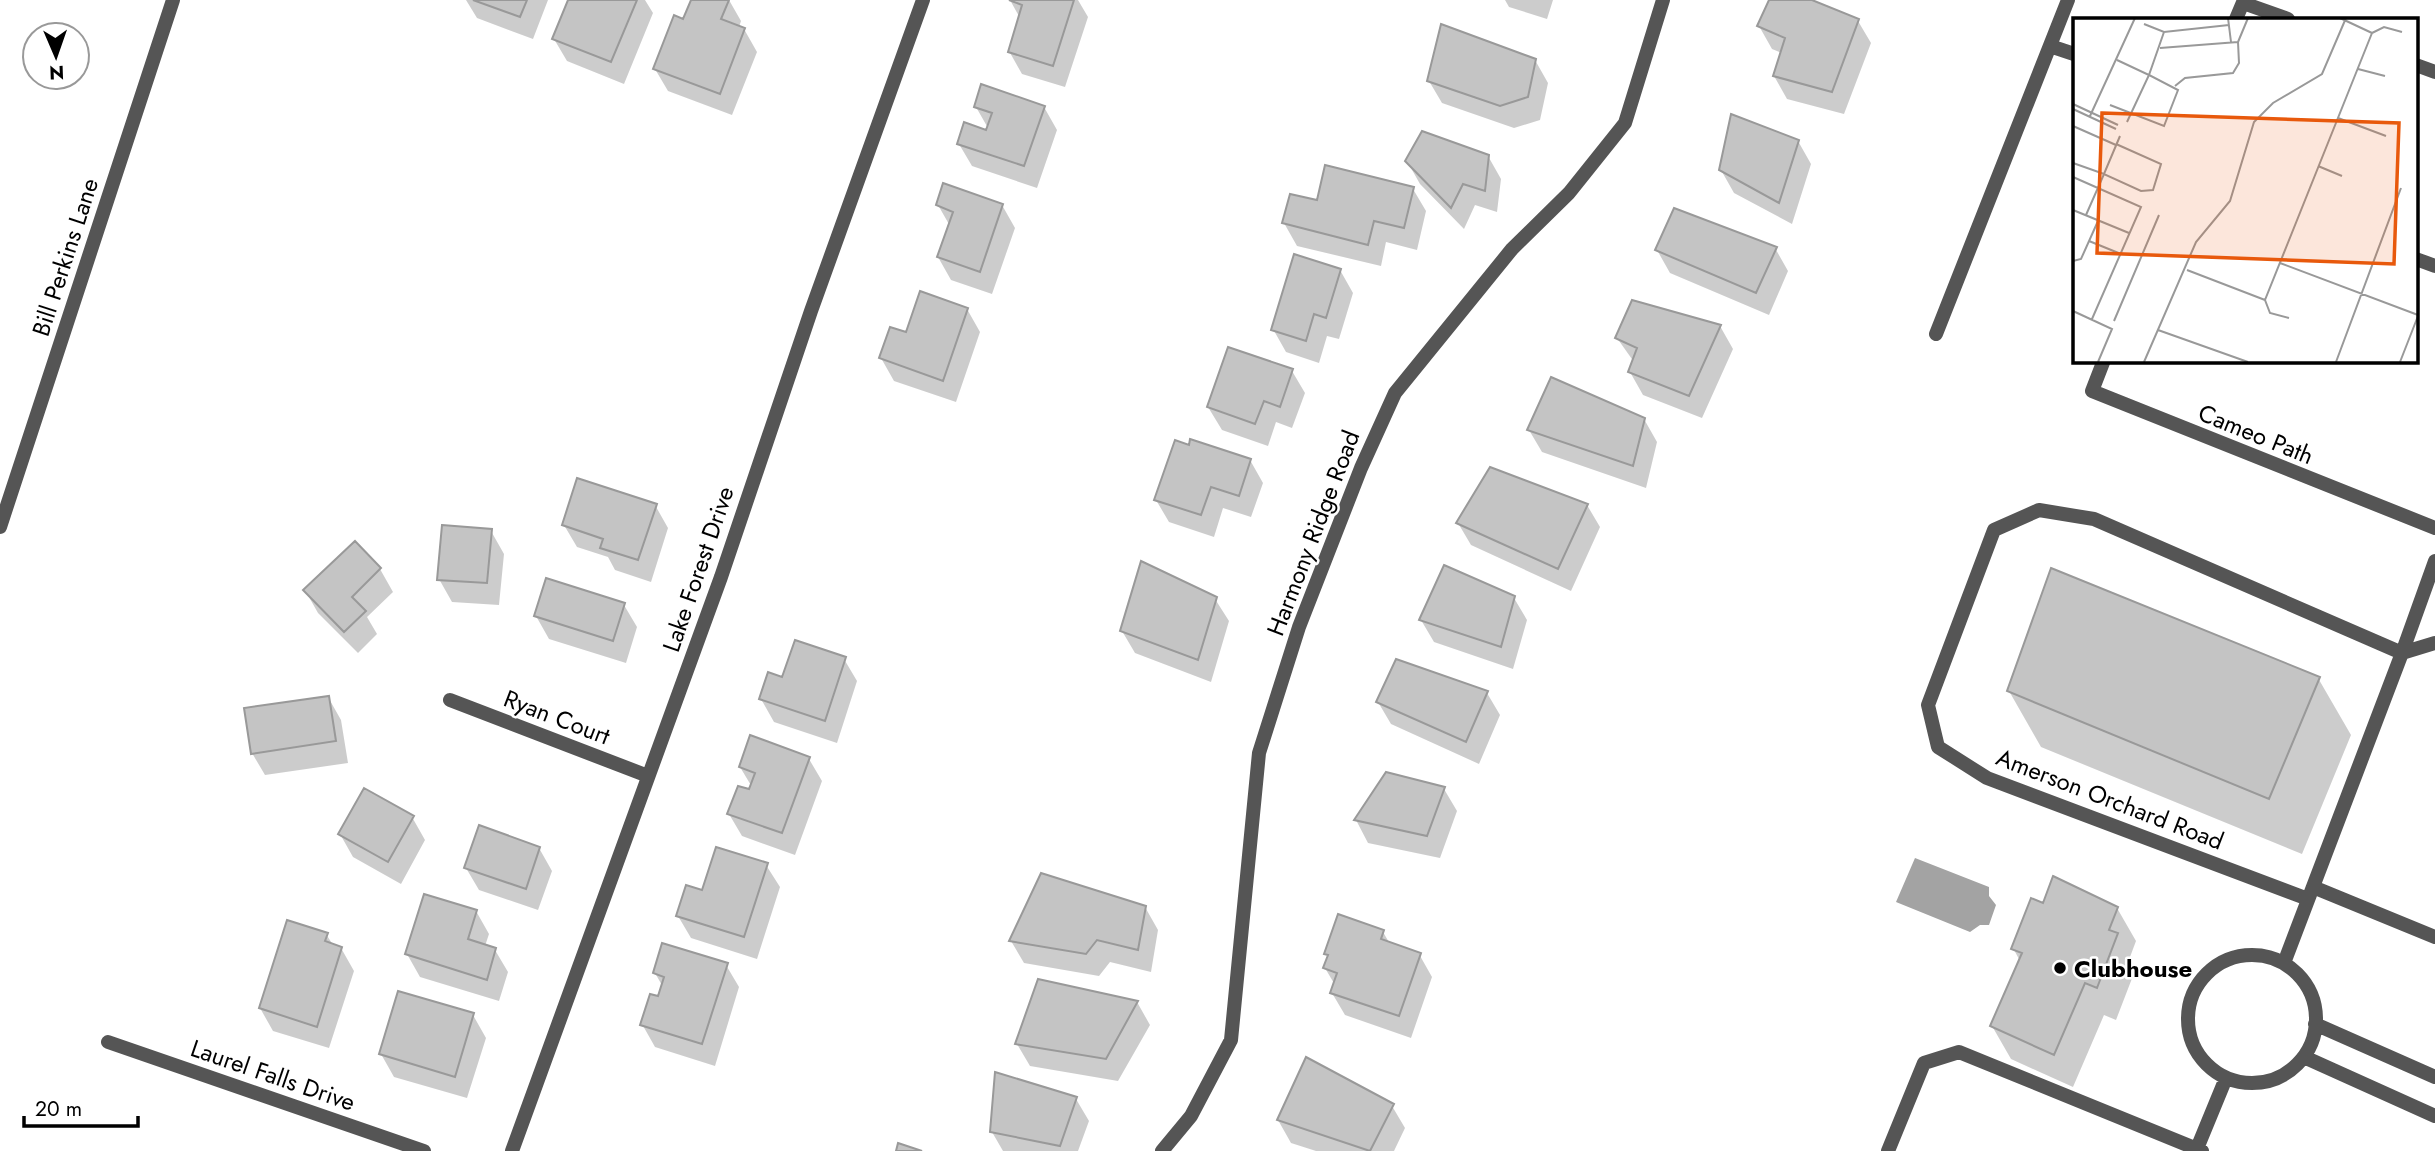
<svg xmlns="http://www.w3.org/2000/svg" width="2435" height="1151" font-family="Jost,sans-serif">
  <rect width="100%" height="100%" fill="#fff"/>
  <path fill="#a3a3a3" d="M1915,858L1989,887V896L1996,905L1989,925H1980L1970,932L1896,902Z"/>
  <path fill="#0003" d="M466,0H548L533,39L477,18Z
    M570,0H645L653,13L624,84L567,61L554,39Z
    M692,0H729L741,21L739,27L744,29L757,52L732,115L668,91L655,69L684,21Z
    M1010,0H1078L1088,17L1065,87L1022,74L1009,51L1020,18Z
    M1505,0H1553L1547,19L1509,7Z
    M1771,0H1807L1858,21L1871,43L1844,114L1787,99L1774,76L1782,53L1772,49L1759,26Z
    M1535,60L1548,83L1540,120L1514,128L1442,103L1429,81Z
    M976,107H1044L1057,130L1037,188L972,166L959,144L987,132L988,128Z
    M1798,141L1811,164L1792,224L1734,193L1721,170Z
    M1488,156L1501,179L1497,212L1475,205L1464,229L1420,184L1407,161Z
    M1413,189L1426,211L1417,250L1386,242L1381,266L1297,246L1284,223L1318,202Z
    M938,205H1002L1015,228L992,294L951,280L938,257L950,226Z
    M1775,248L1788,271L1769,315L1670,273L1657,250Z
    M1340,270L1353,293L1339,339L1327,336L1319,363L1286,352L1273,329Z
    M967,309L980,332L956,402L894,381L881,358L907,335Z
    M1720,326L1733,349L1702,418L1643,395L1630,372L1634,362L1617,338Z
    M1292,371L1305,393L1292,428L1276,422L1268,446L1222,430L1208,407Z
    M1644,419L1657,442L1646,488L1542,452L1529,430Z
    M1250,460L1263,483L1251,517L1223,508L1214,537L1169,522L1156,500Z
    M655,505L668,528L651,582L615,570L608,557L577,547L564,525Z
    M1587,505L1600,527L1571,591L1471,545L1458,523Z
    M491,531L504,554L499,605L452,602L439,579Z
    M354,543L380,569L393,592L367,617L377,634L358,653L318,613L305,590Z
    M1514,598L1527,620L1513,669L1434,642L1421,620Z
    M1215,599L1229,621L1211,682L1135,653L1122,631Z
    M624,605L637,627L626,663L549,639L536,616Z
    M844,659L857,681L837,743L774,722L761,699Z
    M2318,678L2351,735L2302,854L2041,747L2009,691Z
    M1487,693L1500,715L1479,764L1391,724L1378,702Z
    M328,697L341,720L348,763L265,775L252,753Z
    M809,759L822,781L795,855L742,836L729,814L752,787L740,767Z
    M1387,774L1444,789L1457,811L1440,858L1368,843L1356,820Z
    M412,817L425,840L401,884L353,857L340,834Z
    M539,848L552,871L538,910L479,890L466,868Z
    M766,865L780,887L757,959L691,938L678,916L703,892Z
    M2044,905L2117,908L2136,941L2130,957L2136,968L2116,1020L2104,1015L2073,1087L2011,1059L1992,1026L2020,961L2013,948Z
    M1145,907L1158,930L1151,972L1110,962L1099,976L1024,963L1011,941Z
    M476,911L489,934L485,946L495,950L508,972L499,1001L420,977L407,954Z
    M1383,932L1390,944L1419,954L1432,977L1411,1038L1345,1015L1332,993L1335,985L1325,968L1328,958L1326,954Z
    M326,934L333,945L341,948L354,971L329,1048L273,1031L260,1008Z
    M726,965L739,987L715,1066L655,1047L642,1024L663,987L655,973Z
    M1137,1002L1150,1025L1118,1081L1030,1066L1017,1044Z
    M473,1015L486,1038L467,1098L394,1077L381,1054Z
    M1076,1099L1089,1121L1078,1151H1003L992,1132Z
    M1392,1106L1405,1128L1394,1151H1316L1291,1143L1278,1120Z"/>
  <path fill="#c4c4c4" stroke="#999" stroke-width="2" d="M473,0H527L520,17Z
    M568,0H637L611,62L552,39Z
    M691,0H729L721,19L745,28L720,94L653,69L674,15L683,19Z
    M1074,0L1053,66L1008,52L1022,5L1009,0Z
    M1769,0H1812L1859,19L1832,92L1773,76L1785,38L1757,26Z
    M1441,24L1536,59L1528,97L1500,106L1427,81Z
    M981,84L1045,106L1024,166L957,144L964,122L986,130L992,113L974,107Z
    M1731,114L1799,140L1779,203L1719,170Z
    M1422,131L1489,155L1485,191L1463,184L1451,208L1405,161Z
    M1325,165L1414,187L1404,228L1374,221L1368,245L1282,223L1290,194L1317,200Z
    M943,183L1003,204L980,272L937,257L953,212L936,205Z
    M1674,208L1777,247L1756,293L1655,250Z
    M1294,254L1341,269L1326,318L1314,314L1306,341L1271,330Z
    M920,291L968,308L943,381L879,358L890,327L906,332Z
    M1632,300L1721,325L1689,396L1628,372L1637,348L1615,338Z
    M1228,347L1293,369L1280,407L1264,401L1255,424L1207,407Z
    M1551,377L1645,418L1633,466L1527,430Z
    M1190,439L1251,459L1239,496L1211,487L1201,515L1154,500L1175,440L1189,445Z
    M1490,467L1588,504L1558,569L1456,523Z
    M577,478L657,504L638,560L600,548L603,539L562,525Z
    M442,525L492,529L487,583L437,580Z
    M355,541L381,568L352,597L366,611L344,632L303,590Z
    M1141,561L1217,597L1198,660L1120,631Z
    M1444,565L1515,596L1501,647L1419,620Z
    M2051,568L2320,677L2269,799L2007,691Z
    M546,578L625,603L613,641L534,616Z
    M795,640L846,657L825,721L759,699L768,672L782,677Z
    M1396,659L1488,691L1466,742L1376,702Z
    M329,696L336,741L251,754L244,708Z
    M750,735L810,757L782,833L727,814L738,786L749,789L755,773L739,767Z
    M1386,772L1445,787L1427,836L1354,820Z
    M364,788L414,816L388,862L338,834Z
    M479,825L540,847L526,889L464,868Z
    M716,847L768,863L744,937L676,916L686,885L702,890Z
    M1041,873L1146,906L1138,950L1097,940L1086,954L1009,941Z
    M2053,876L2118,907L2109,930L2118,933L2097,988L2085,983L2054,1055L1990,1026L2022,953L2011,949L2031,898L2043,903Z
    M424,894L477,910L468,939L496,948L487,980L405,954Z
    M1338,914L1384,930L1381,939L1421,953L1399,1016L1330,993L1337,973L1323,968L1328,955L1324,954Z
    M287,920L328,933L325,941L342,947L317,1027L259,1008Z
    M662,943L728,963L702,1044L640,1025L650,994L658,996L664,977L653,973Z
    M1038,979L1138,1001L1106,1059L1015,1044Z
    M398,991L474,1013L455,1077L379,1054Z
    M1306,1057L1394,1104L1370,1151L1277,1120Z
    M995,1072L1077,1097L1060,1146L990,1132Z
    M898,1143L922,1151H896Z"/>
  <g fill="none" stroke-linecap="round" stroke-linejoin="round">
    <path stroke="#555" stroke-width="14" d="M2243,3L2288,19
      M2236,19L2244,0
      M2050,46L2074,54
      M2416,65L2435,72
      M2416,259L2435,266
      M1936,334L2068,0
      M2104,360L2092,391L2435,528
      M0,527L173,0
      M450,700L648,776
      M2313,887L2435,937
      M2308,899L1987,778L1938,747L1928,705L1994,530L2039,510L2094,519L2402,653L2435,561
      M2188 1019a64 64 0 1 1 128 0a64 64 0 1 1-128 0Z
      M2284,963L2402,653L2435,643
      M2315,1024L2435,1077
      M108,1042L424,1151
      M2304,1057L2435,1116
      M512,1151L721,577L811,311L923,0
      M1162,1151L1191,1116L1231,1040L1259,753L1299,627L1361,468L1395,393L1512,249L1569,193L1625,123L1663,0
      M1888,1151L1924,1063L1959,1052L2202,1151
      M2196,1151L2226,1078"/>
  </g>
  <circle fill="#000" stroke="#fff" stroke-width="2.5" cx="2060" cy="968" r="7"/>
  <g text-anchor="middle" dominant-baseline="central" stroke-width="5" stroke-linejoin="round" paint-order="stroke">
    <g font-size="24" fill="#000" stroke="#fff">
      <text transform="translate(65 257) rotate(-72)">Bill Perkins Lane</text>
      <text transform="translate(2256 434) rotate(22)">Cameo Path</text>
      <text transform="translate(1313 533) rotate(-69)">Harmony Ridge Road</text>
      <text transform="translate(698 569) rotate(-71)">Lake Forest Drive</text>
      <text transform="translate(557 717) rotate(21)">Ryan Court</text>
      <text transform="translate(2110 799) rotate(21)">Amerson Orchard Road</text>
      <text transform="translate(273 1075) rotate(19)">Laurel Falls Drive</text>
    </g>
    <g font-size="24" font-weight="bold" fill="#000" stroke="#fff" text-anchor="start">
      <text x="2074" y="968">Clubhouse</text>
    </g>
  </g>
  <g transform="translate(2073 18)">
    <rect width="345" height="345" fill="#fff"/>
    <path fill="none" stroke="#999" stroke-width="2" d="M155,0L158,24M267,0L299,15M71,6L91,14L156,7M299,15L311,9L329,14M87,30L165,24M44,42L76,57L54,104M285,51L312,58M102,68L112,60L160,55L166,45L165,24L175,0M0,86L45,107M37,87L91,108L105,72L76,57L91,14M0,91L43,111M17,98L62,0M265,100L313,118M0,108L43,127M0,145L31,156L47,118M245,148L269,158M0,159L68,189L19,301M0,192L56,215M13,197L31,156L68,173L80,172L88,146L43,126M16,223L48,236M0,243L8,241L25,203M207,245L345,297M114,252L192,282M0,293L39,311L25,344M216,300L197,295L192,282L299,15M41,303L86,197M85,312L175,344M71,344L123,224L157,183L181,104L200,85L249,56L273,0M263,344L328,170M327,344L345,298"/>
    <path fill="#e8590c" fill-opacity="0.15" stroke="#e8590c" stroke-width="3.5" d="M29,95L326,105L321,246L24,235Z"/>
    <rect width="345" height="345" fill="none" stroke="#000" stroke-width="3.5"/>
  </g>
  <g transform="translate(56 56) rotate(178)"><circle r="33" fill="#ffffff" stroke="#999999" stroke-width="2"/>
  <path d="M0-5L12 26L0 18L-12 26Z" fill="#000000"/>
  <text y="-10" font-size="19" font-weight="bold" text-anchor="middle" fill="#000000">N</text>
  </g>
  <path d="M24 1116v10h114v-10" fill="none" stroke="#000000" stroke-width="3.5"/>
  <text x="35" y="1116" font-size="21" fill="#000000" stroke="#ffffff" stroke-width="5" paint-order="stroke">20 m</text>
</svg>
